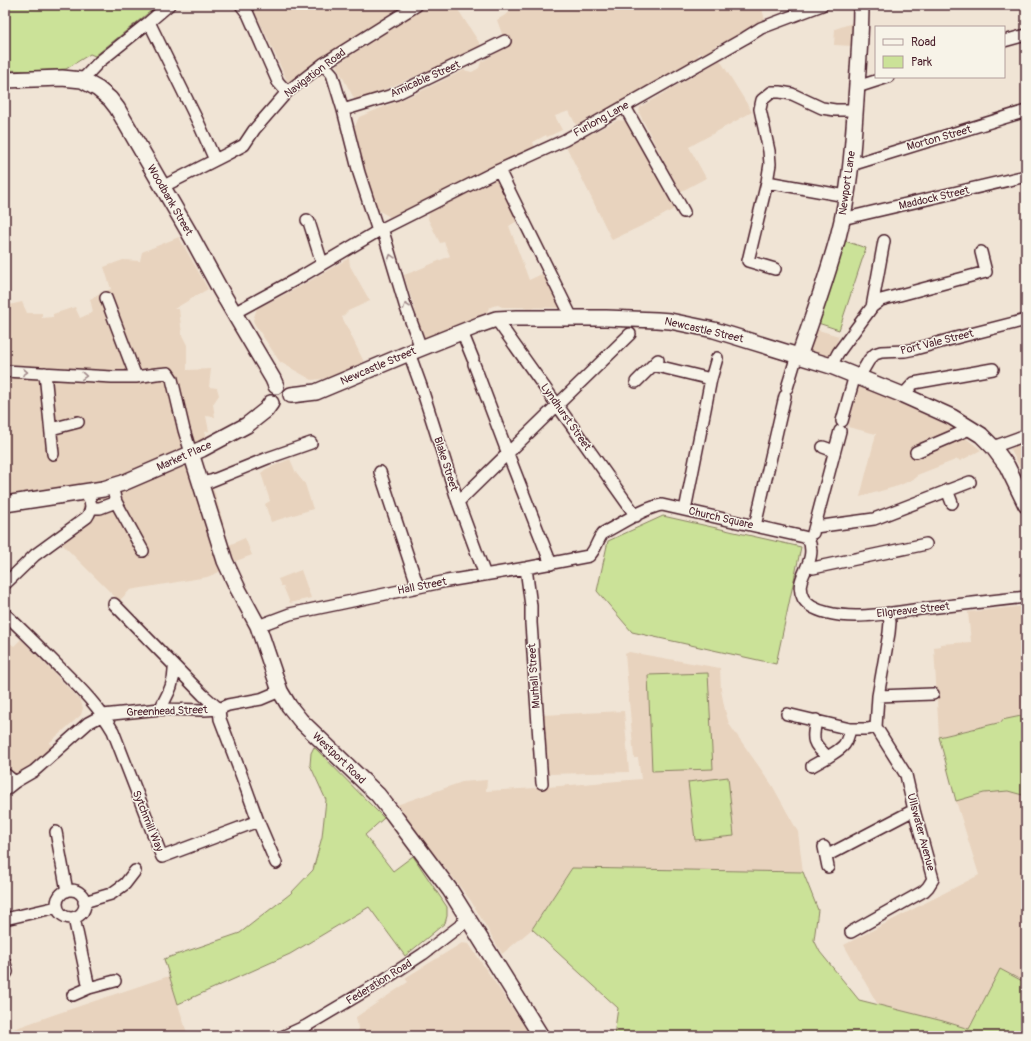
<svg xmlns="http://www.w3.org/2000/svg" width="1031" height="1041" font-family="Pangolin,sans-serif">
  <rect width="100%" height="100%" fill="#f0e4d5"/>
  <filter id="ink" filterUnits="userSpaceOnUse"><feTurbulence type="fractalNoise" baseFrequency=".025" numOctaves="2"/><feDisplacementMap in="SourceGraphic" scale="8" xChannelSelector="R" yChannelSelector="G"/><feConvolveMatrix kernelMatrix="1 2 1 2 8 2 1 2 1" color-interpolation-filters="sRGB"/></filter>
  <g filter="url(#ink)">
    <path fill="#e8d3be" d="M251,5H406L351,39L288,83L268,39Z
      M428,5H455L482,47L356,102L336,65Z
      M508,5H761L765,20L726,43L723,42L719,44L714,47L713,52L707,55L699,53L696,62L576,125L569,111L555,116L562,130L547,137L546,135L533,142L535,148L519,155L390,217L376,209L362,162L354,129L359,117L415,94L464,70L472,72L479,68L481,62L498,52L509,47L502,34L497,20L510,12Z
      M855,22L853,46L834,45L835,29Z
      M720,60L752,112L689,147L706,178L680,192L639,113L640,107Z
      M618,120L626,121L674,209L658,218L612,240L566,146Z
      M497,179L517,221L509,226L529,280L544,273L561,308L502,307L498,305L493,306L489,308L487,312L428,337H424L422,333L404,275L415,271L450,256L444,242L440,243L428,219L429,212Z
      M179,237L208,289L174,309H179L182,335L187,345V370L211,369L209,387L217,388L219,395L213,404L215,417L206,416L209,431L205,432L207,440L199,459L215,493L229,545L245,538L252,555L236,561L217,573L207,577L130,590L119,601L55,537L83,513L82,503L68,499L5,507V306L22,302L27,313H42V318L53,317V314L75,307L80,318L93,312L90,299L111,289L104,267L123,260L140,261L142,252Z
      M349,258L350,266L370,301L348,311L342,317L364,362L331,378L312,380L280,362L254,323L253,320L257,308L259,307L282,296L301,286Z
      M811,328L839,336L830,362L803,353Z
      M859,385L952,427L981,450L960,461L958,459L917,475L916,478L898,486L860,497L876,434L848,427Z
      M1026,441V478L1010,449Z
      M290,459L296,473L305,484L313,509L271,522L265,504L270,501L261,473L266,469Z
      M301,570L311,598L290,603L283,586H281L278,579Z
      M1026,606V715L1002,720V722L939,737L934,647L940,646V644L971,642L968,612Z
      M21,639L81,701L83,708L81,715L49,743L54,747L19,775L10,772L5,768V647L10,643L14,646Z
      M629,652L720,668L721,690L725,710L729,724L772,785L798,832L803,872L572,868L532,929L502,954L471,901L448,871L394,806L462,782L487,780L486,791L536,788L641,779L638,758H634L625,654Z
      M624,711L629,772L548,774L543,715Z
      M1009,791L1026,796V983L1000,969L969,1029L943,1021L878,1005L844,945L979,875L956,801L984,793Z
      M462,943L469,944L531,1036H356L359,1034L356,1017L408,982L405,978Z
      M169,976L188,1036H5V1032L53,1015Z"/>
    <path fill="#cbe298" stroke="#8a8062" d="M5,5H156L157,6L95,56L90,54L66,69L33,71L5,70Z
      M845,241L866,248L839,330L818,323Z
      M663,516L801,547L776,664L632,632L597,591L608,541Z
      M708,673L713,769L652,771L648,675Z
      M1026,715V796L1008,791L984,793L956,801L939,737L1002,722V720Z
      M314,747L384,818L365,835L393,871L413,856L447,907V916L445,923L405,956L369,907L290,954L178,1004L164,959L240,933L290,894L313,870L322,837L326,800L310,765L311,753Z
      M728,777L734,836L695,840L688,782Z
      M572,868L803,872L818,910L814,940L820,952L859,1000L943,1021L969,1029L1000,969L1026,983V1036H614L618,1008L532,929Z"/>
    <g fill="none" stroke-linecap="round" stroke-linejoin="round">
      <defs>
        <path id="street" d="M241,5L248,14L278,82L287,92
          M149,22L199,124L215,160
          M1004,41L1026,35
          M323,64L332,74L343,110L359,173L378,231
          M82,80L99,62L149,22L169,5
          M857,87L888,77
          M625,107L684,212
          M343,110L396,94L505,41
          M851,165L1026,111
          M499,170L572,318
          M767,182L846,196
          M162,187L227,154L244,145L254,130L287,92L323,64L417,5
          M842,219L1026,176
          M307,220L309,222L322,263
          M382,228L405,305L421,348
          M775,269L748,261L767,182L770,164L769,151L760,109L762,100L772,92H780L792,94L822,108L835,110H855
          M106,298L136,377
          M872,307L881,300L986,272L981,252
          M234,313L302,276L378,231L499,170L565,140L745,38L761,28L822,5
          M496,319L636,516
          M462,332L473,359
          M409,353L421,386L458,502L485,575
          M474,364L508,454L551,564
          M653,365L711,379
          M831,366L838,353L872,307L884,241
          M5,371L112,377H136L156,374L168,373L172,379L184,430L191,453
          M45,373L53,454
          M859,377L869,360L875,354L881,352L905,351L915,349L959,337L1026,320
          M636,382L658,360
          M787,388L797,355
          M903,395L914,383L993,369
          M842,421L855,375
          M51,429L78,422
          M823,447L834,451
          M993,447L1026,435
          M916,452L972,428
          M380,472L418,587
          M200,483L211,481L268,458L311,443
          M112,486L116,502L143,551
          M947,490L952,503
          M458,502L630,334
          M92,508H100L116,502
          M685,510L711,379L717,358
          M755,526L785,396
          M815,527L874,519L970,482
          M813,533L840,431
          M808,566L813,568L926,544
          M526,568L531,606V623L542,783
          M5,584L35,555L87,517C94,507 90,502 87,492
          M114,604L203,695L219,709
          M5,614C25,632 43,651 62,670C81,689 99,707 113,731L162,857L258,821
          M258,626L290,614L338,604L447,581L526,568L589,556C596,550 597,540 603,533C619,525 645,507 662,505L804,537L809,540C818,565 792,577 803,598C811,613 841,616 856,616C877,616 899,612 920,609C955,605 991,601 1026,597
          M878,696L933,694
          M160,709C168,694 175,683 174,666
          M219,709L220,719L241,774L258,821L276,863
          M787,714L850,729H868L876,727L878,696L889,633L890,622L888,613
          M816,720C812,741 812,743 828,757C843,747 846,747 850,729
          M812,766L828,757
          M5,774L15,782
          M5,790L15,782L34,771L88,723L103,715L160,709L204,710L219,709L228,705L261,699L280,691
          M56,832L67,891
          M824,847L828,867
          M826,856L914,810
          M57 904a14 14 0 1 1 28 0a14 14 0 1 1-28 0Z
          M84,902L111,894L125,884L135,871
          M74,918L89,988
          M5,919L57,907
          M851,932L924,891L928,887L933,879L914,810L906,775L876,727
          M5,963L7,972L5,975
          M73,995L89,988L115,981
          M284,1036L306,1026L382,981L423,954L469,919"/>
        <path id="secondary" d="M5,80L62,78L82,80L98,89L110,99L117,108L191,236L221,291L273,379L276,386
          M799,356C813,317 827,277 838,237C850,192 853,145 856,99C858,68 861,36 861,5
          M291,395L316,392L409,353L479,325L496,319L516,318H606L657,320L670,321L714,330L831,366L903,395L952,417L981,435L993,447L1007,466L1026,505
          M191,453L225,561L238,589L258,626L280,691L289,706L301,721L378,795L393,814L450,890L541,1036
          M5,504L103,489L123,483L202,449L247,425L266,410L271,403"/>
      </defs>
      <use href="#street" stroke="#4a1f2b" stroke-width="14"/>
      <use href="#secondary" stroke="#4a1f2b" stroke-width="18"/>
      <use href="#street" stroke="#f7f3e8" stroke-width="11"/>
      <use href="#secondary" stroke="#f7f3e8" stroke-width="15"/>
    </g>
    <defs><path id="oneway-chevron" d="M-2-3.5L2.5 0L-2 3.5" fill="none" stroke-width="1.6" stroke-linecap="round" stroke-linejoin="round"/></defs>
    <g stroke="#a0898a">
      <use href="#oneway-chevron" transform="translate(391 257) rotate(-107)"/>
      <use href="#oneway-chevron" transform="translate(406 306) rotate(-109)"/>
      <use href="#oneway-chevron" transform="translate(25 372) rotate(3)"/>
      <use href="#oneway-chevron" transform="translate(84 376) rotate(4)"/>
    </g>
  </g>
  <g text-anchor="middle" dominant-baseline="central" stroke-width="3" stroke-linejoin="round" paint-order="stroke">
    <g font-size="11" fill="#4a1f2b" stroke="#f7f3e8">
      <text transform="translate(315 73) rotate(-37)">Navigation Road</text>
      <text transform="translate(425 79) rotate(-24)">Amicable Street</text>
      <text transform="translate(601 119) rotate(-29)">Furlong Lane</text>
      <text transform="translate(939 138) rotate(-16)">Morton Street</text>
      <text transform="translate(847 183) rotate(-82)">Newport Lane</text>
      <text transform="translate(934 198) rotate(-13)">Maddock Street</text>
      <text transform="translate(170 200) rotate(60)">Woodbank Street</text>
      <text transform="translate(704 330) rotate(13)">Newcastle Street</text>
      <text transform="translate(937 342) rotate(-14)">Port Vale Street</text>
      <text transform="translate(378 366) rotate(-23)">Newcastle Street</text>
      <text transform="translate(566 417) rotate(55)">Lyndhurst Street</text>
      <text transform="translate(184 456) rotate(-24)">Market Place</text>
      <text transform="translate(446 464) rotate(72)">Blake Street</text>
      <text transform="translate(721 518) rotate(13)">Church Square</text>
      <text transform="translate(422 586) rotate(-11)">Hall Street</text>
      <text transform="translate(913 610) rotate(-6)">Ellgreave Street</text>
      <text transform="translate(534 676) rotate(-94)">Murhall Street</text>
      <text transform="translate(167 711) rotate(-2)">Greenhead Street</text>
      <text transform="translate(339 758) rotate(44)">Westport Road</text>
      <text transform="translate(148 821) rotate(68)">Sytchmill Way</text>
      <text transform="translate(921 832) rotate(75)">Ullswater Avenue</text>
      <text transform="translate(379 982) rotate(-32)">Federation Road</text>
    </g>
  </g>
  <rect width="1031" height="1041" fill="none" stroke="#f7f3e8" stroke-width="20"/>
  <rect x="10" y="10" width="1011" height="1021" fill="none" stroke="#4a1f2b" stroke-width="1.5" filter="url(#ink)"/>
  <rect x="875" y="26" width="130" height="52" fill="#f7f3e8" stroke="#b29e9c"/>
  <rect x="883" y="39" width="20" height="6" fill="#f7f3e8" stroke="#b29e9c"/>
  <text x="911" y="46" font-size="12" fill="#4a1f2b">Road</text>
  <rect x="883" y="56" width="20" height="12" fill="#cbe298" stroke="#b29e9c"/>
  <text x="911" y="66" font-size="12" fill="#4a1f2b">Park</text>
</svg>
